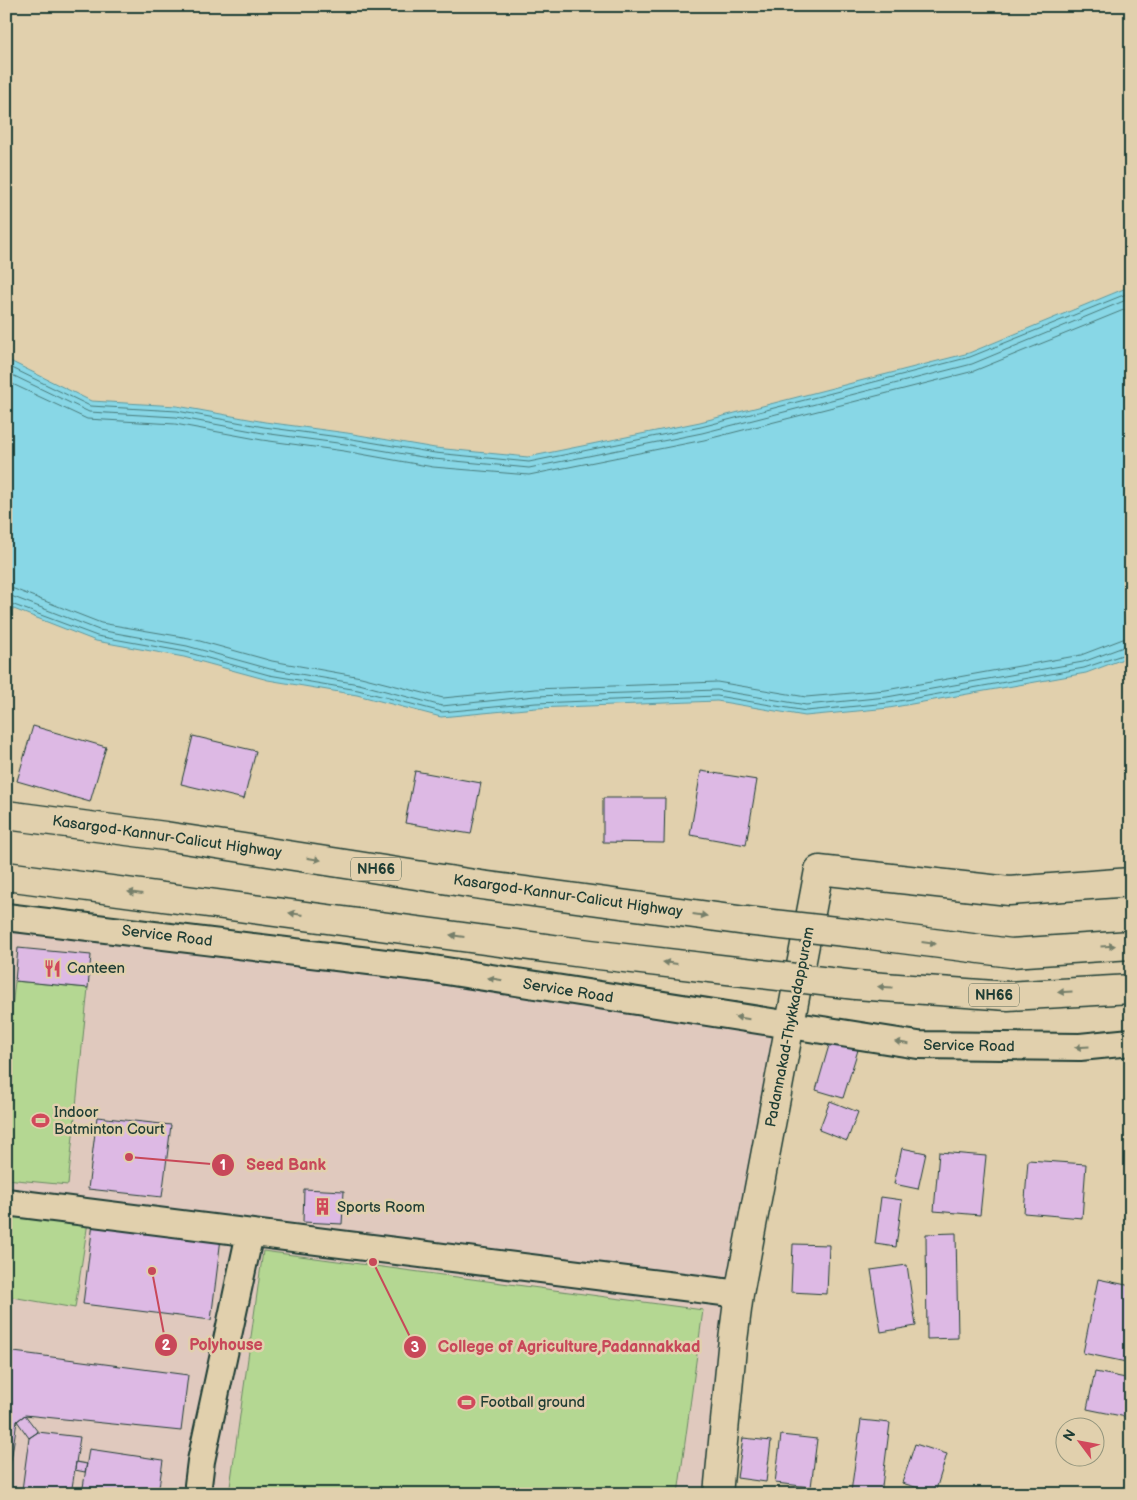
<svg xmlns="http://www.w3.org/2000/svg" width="1137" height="1500" font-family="'Balsamiq Sans',sans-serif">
  <rect width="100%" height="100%" fill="#e1d0ad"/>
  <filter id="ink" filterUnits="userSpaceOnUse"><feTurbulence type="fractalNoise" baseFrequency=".02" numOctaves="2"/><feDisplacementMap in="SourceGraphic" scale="10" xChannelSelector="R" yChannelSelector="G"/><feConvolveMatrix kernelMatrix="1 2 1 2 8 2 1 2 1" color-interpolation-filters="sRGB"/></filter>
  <g filter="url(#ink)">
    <path fill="#e0c9be" d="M6,925L98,937L774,1030L705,1494H6Z"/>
    <path fill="#b4d792" stroke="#6a8a63" d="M15,981L88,988L68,1185L6,1179V1063Z
      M6,1211L88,1222L75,1308L6,1296Z
      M263,1251L703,1310L678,1494H229Z"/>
    <path fill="#88d7e6" stroke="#5e999f" d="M1131,286V656L1086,673L889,708L805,716L717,701L536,708L441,717L357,695L268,680L184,657L96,641L6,606V359L91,401L177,406L265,422L347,433L435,448L528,457L700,422L969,353Z"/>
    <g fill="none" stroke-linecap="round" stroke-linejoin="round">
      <path stroke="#497b7b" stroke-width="1" d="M6,365L90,406L177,411L264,427L346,438L435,453L529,462L701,427L970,357L1131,292
        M6,372L89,412L176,417L263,433L345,444L434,459L529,468L702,433L972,364L1131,298
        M6,381L87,419L175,424L262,440L344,451L433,467L529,475L704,440L974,371L1131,307
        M6,588L14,589L101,623L189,638L272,661L361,677L443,698L535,689L717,682L806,697L886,690L1081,655L1123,639L1131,638
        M6,596H11L99,630L187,646L270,669L359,684L442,706L535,696L717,690L806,705L887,697L1083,662L1126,646L1131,645
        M6,602L97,636L186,652L269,675L358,690L442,712L536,703L717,696L806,711L888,703L1084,668L1131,652"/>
    </g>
    <path fill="#ddb9e4" stroke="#1f3d34" d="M33,726L106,747L90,802L17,781Z
      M193,736L256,751L244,799L181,784Z
      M415,771L481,783L471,834L405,823Z
      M701,771L757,780L746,845L690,835Z
      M603,798H665L664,843L603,842Z
      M18,948L91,955L88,988L15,981Z
      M830,1042L858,1050L843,1098L816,1090Z
      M830,1101L858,1112L847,1141L819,1130Z
      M97,1117L171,1125L162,1197L88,1189Z
      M902,1148L926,1153L918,1189L894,1184Z
      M939,1152L986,1156L980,1215L934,1211Z
      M1028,1160L1086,1164L1082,1218L1024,1213Z
      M304,1189L344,1191L342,1224L303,1222Z
      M881,1197L902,1200L896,1247L875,1244Z
      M93,1223L221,1238L211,1320L83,1304Z
      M956,1233L958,1338L927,1339L926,1234Z
      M793,1244L829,1245L827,1294L791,1292Z
      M907,1265L916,1326L881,1332L871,1270Z
      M1098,1279L1131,1286V1363L1083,1353Z
      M14,1352L188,1375L181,1431L25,1415L17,1421L6,1494V1357Z
      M1095,1372L1131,1379V1418L1087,1409Z
      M25,1415L38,1432L29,1438L17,1421Z
      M861,1420L890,1423L881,1494L851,1492Z
      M38,1432L80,1437L71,1494H51L22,1490L29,1438Z
      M781,1435L817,1439L811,1487L775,1483Z
      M743,1438L771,1441L766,1482L737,1478Z
      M915,1444L947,1454L935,1493L902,1483Z
      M89,1449L163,1460L158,1494H82Z
      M76,1462L87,1464L85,1472L75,1470Z"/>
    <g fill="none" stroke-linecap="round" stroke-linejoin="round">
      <defs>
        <path id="minor" d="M6,917L427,968L918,1045L1080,1047L1131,1042
          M6,1202L739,1294
          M198,1485L201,1461L250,1233"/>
        <path id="major" d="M718,1494L732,1348L739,1294L819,870L1009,891L1131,882"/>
        <path id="highway" d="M6,815L165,836L481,885L746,921
          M6,876L590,954L736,971
          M863,934L1011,953L1131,945
          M856,985L1008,996L1131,989"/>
      </defs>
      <use href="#minor" stroke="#1f3d34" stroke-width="30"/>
      <use href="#major" stroke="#1f3d34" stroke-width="31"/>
      <use href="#highway" stroke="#1f3d34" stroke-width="31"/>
      <use href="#minor" stroke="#e1d0ad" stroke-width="26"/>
      <use href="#major" stroke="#e1d0ad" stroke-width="28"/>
      <use href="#highway" stroke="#e1d0ad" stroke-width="28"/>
      <defs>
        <path id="highway-bridge" d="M746,921L863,934
          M736,971L856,985"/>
      </defs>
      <use href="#highway-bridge" stroke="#1f3d34" stroke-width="31" stroke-linecap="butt"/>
      <use href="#highway-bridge" stroke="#e1d0ad" stroke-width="28"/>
    </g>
    <defs><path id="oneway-solid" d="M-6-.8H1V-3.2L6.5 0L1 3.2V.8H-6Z" transform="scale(1.25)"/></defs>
    <g fill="#767f6a">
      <use href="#oneway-solid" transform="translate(314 859) rotate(9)"/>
      <use href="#oneway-solid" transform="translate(135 893) rotate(-172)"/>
      <use href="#oneway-solid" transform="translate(296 914) rotate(-172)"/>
      <use href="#oneway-solid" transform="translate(700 915) rotate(8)"/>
      <use href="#oneway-solid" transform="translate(457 936) rotate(-172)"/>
      <use href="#oneway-solid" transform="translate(929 943) rotate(7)"/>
      <use href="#oneway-solid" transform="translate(1108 946) rotate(-4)"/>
      <use href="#oneway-solid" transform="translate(670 963) rotate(-173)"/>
      <use href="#oneway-solid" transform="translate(495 979) rotate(-171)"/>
      <use href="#oneway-solid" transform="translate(885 987) rotate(-176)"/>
      <use href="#oneway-solid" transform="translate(1065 992) rotate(177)"/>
      <use href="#oneway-solid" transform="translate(742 1018) rotate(-171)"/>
      <use href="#oneway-solid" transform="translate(902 1043) rotate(-171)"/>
      <use href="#oneway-solid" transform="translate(1082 1047) rotate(177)"/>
    </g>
  </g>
  <defs>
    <symbol id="restaurant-bare" viewBox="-9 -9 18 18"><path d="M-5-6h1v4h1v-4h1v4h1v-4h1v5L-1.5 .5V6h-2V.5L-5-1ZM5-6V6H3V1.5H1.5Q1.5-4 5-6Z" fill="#d1495b" stroke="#e1d0ad" stroke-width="2.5" paint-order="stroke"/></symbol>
    <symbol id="stadium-bare" viewBox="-9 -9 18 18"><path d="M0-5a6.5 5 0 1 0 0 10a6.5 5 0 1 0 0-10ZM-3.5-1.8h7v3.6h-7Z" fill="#d1495b" stroke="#e1d0ad" stroke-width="2.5" paint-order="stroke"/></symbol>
    <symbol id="building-bare" viewBox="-9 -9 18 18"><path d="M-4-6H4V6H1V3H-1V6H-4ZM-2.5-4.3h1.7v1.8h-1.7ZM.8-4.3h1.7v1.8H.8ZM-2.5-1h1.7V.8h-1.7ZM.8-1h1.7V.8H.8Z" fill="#d1495b" stroke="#e1d0ad" stroke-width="2.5" paint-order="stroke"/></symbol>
  </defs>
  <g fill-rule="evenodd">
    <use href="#restaurant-bare" x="40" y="956" width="25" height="25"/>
    <use href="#stadium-bare" x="28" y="1108" width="25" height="25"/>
    <use href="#building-bare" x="310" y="1194" width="25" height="25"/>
    <use href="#stadium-bare" x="454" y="1390" width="25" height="25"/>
  </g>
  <g text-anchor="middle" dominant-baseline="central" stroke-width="5" stroke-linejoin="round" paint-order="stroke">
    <g fill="#e1d0ad" stroke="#596958" stroke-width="1">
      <rect x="351" y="857.5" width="50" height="23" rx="4"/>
      <rect x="969" y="983.5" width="50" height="23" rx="4"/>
    </g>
    <g font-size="14" font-weight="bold" fill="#1f3d34">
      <text x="376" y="869">NH66</text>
      <text x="994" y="995">NH66</text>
    </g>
    <g font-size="15" fill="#1f3d34" stroke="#e1d0ad">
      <text transform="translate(167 837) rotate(8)">Kasargod-Kannur-Calicut Highway</text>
      <text transform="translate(568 896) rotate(8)">Kasargod-Kannur-Calicut Highway</text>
      <text transform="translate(167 936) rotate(7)">Service Road</text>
      <text transform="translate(568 991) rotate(9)">Service Road</text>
      <text transform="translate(790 1027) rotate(-79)">Padannakad-Thykkadappuram</text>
      <text transform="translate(969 1046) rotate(1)">Service Road</text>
    </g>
    <g font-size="15" fill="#1f3d34" stroke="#e1d0ad" text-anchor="start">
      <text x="67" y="968">Canteen</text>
      <text x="54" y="1112">Indoor<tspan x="54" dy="17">Batminton Court</tspan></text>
      <text x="337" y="1207">Sports Room</text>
      <text x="480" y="1402">Football ground</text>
    </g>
  </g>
  <path fill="none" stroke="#c84859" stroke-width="2" d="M129 1157L223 1165M152 1271L166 1345M373 1262L415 1347"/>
  <g fill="#c84859" stroke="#e1d0ad" stroke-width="2">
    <circle cx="129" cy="1157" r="5"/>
    <circle cx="152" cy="1271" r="5"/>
    <circle cx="373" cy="1262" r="5"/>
    <circle cx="223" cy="1165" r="12"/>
    <circle cx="166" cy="1345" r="12"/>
    <circle cx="415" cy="1347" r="12"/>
  </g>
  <g font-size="15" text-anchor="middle" font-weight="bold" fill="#fff">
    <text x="223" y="1170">1</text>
    <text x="166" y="1350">2</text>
    <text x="415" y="1352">3</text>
  </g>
  <g font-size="16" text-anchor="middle" font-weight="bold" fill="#c84859" stroke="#e1d0ad" stroke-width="5" stroke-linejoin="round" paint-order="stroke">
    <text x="286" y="1170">Seed Bank</text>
    <text x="226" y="1350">Polyhouse</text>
    <text x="569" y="1352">College of Agriculture,Padannakkad</text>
  </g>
  <rect width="1137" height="1500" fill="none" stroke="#e1d0ad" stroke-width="25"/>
  <rect x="12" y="12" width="1112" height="1475" fill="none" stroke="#1f3d34" stroke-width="2" filter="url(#ink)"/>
  <g transform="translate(1080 1442) rotate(302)"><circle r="24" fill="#e1d0ad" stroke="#93957d"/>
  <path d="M0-4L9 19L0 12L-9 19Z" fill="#d1495b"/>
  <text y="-8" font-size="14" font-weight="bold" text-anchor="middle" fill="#1f3d34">N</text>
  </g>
</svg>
